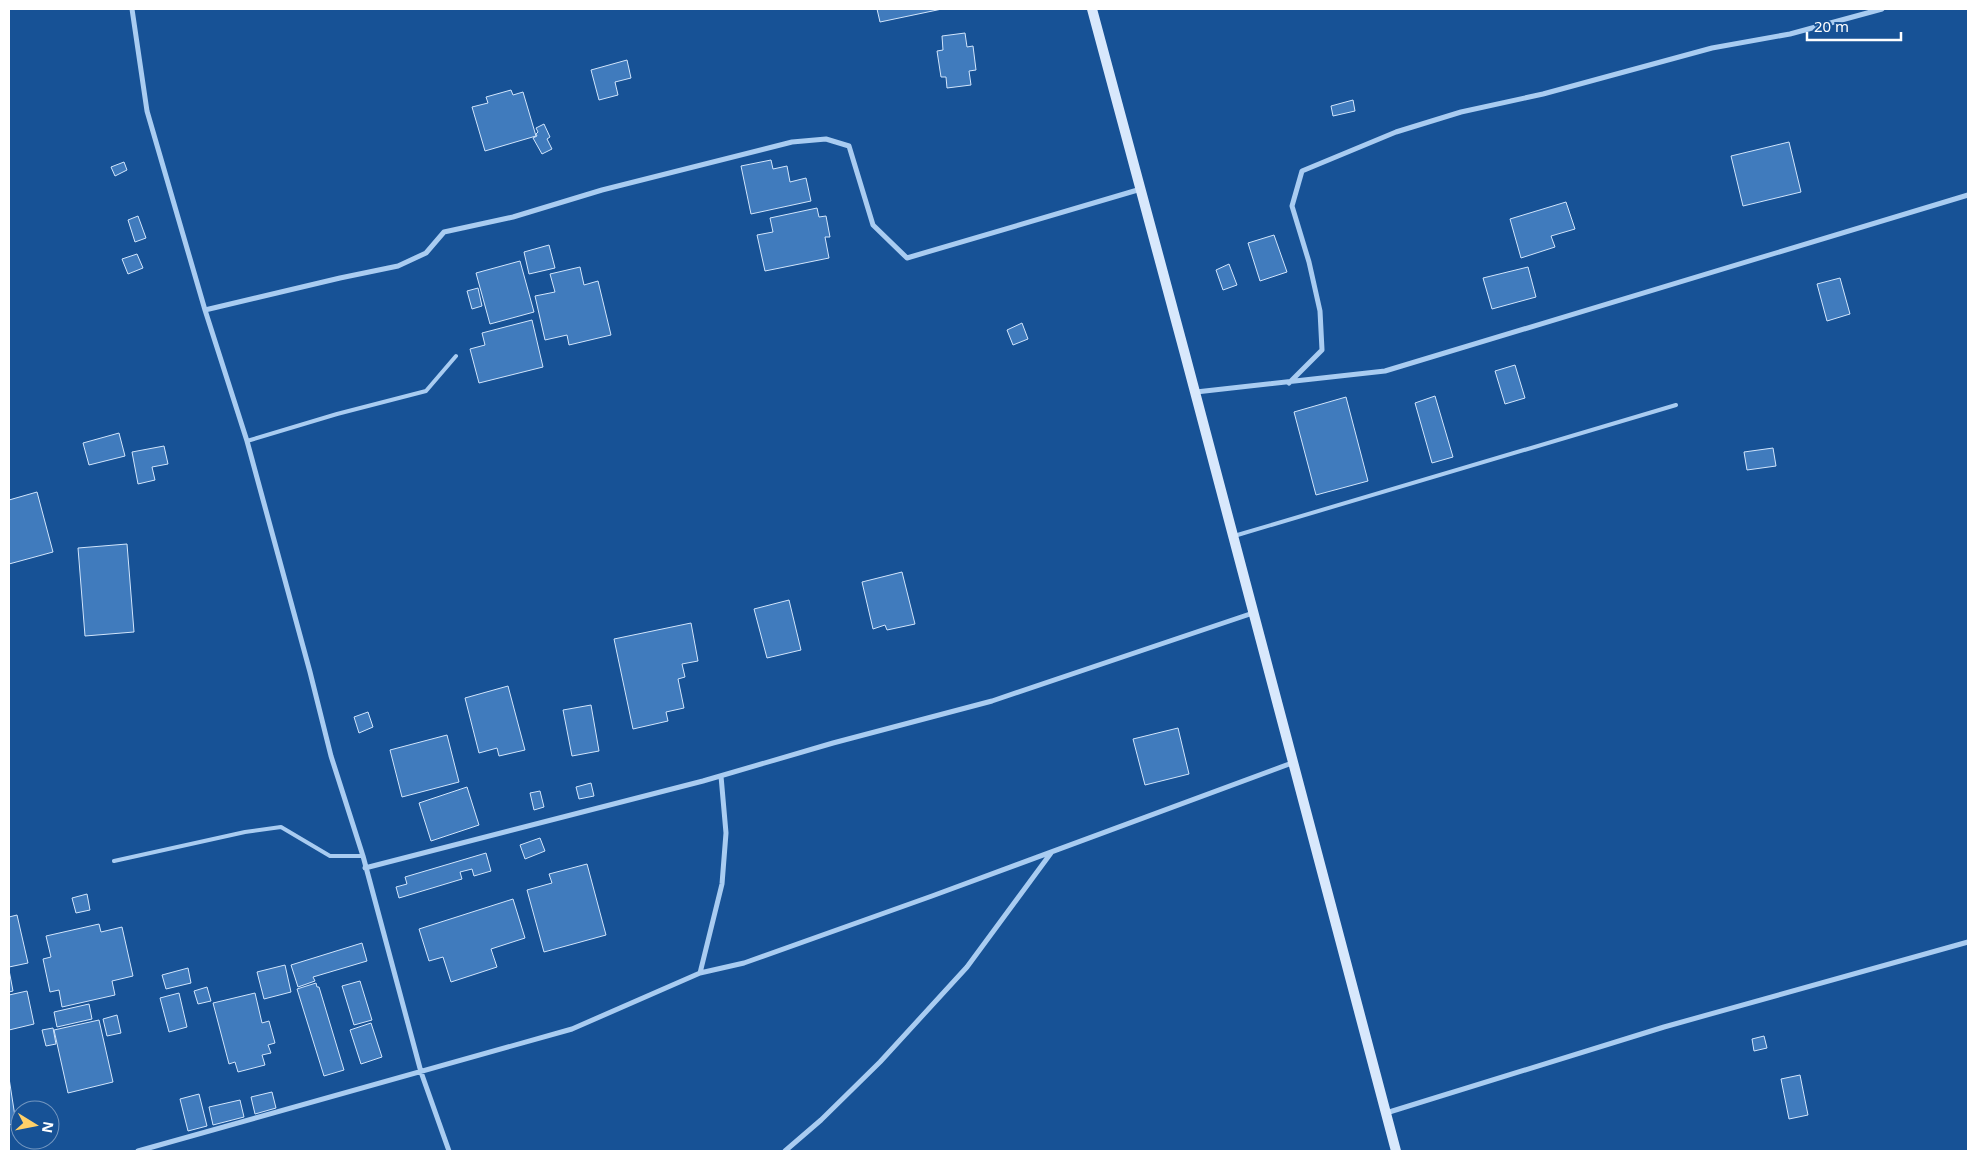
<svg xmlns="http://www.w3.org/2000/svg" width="1977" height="1160" font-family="'Noto Sans',sans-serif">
  <rect width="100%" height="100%" fill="#175296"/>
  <path fill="#407bbd" stroke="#d1e5fc" d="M877,9H942L880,22Z
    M965,33L967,47L973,46L976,70L969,71L971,85L947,88L946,77H941L937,51L943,50L942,36Z
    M627,60L631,78L615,82L618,95L599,100L591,70Z
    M511,90L513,95L523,92L536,136L485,151L472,107L488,103L486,97Z
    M1353,100L1355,111L1333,116L1331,106Z
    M544,124L550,137L547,139L552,149L542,154L533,138L537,136L536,134L538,132L536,128Z
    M1789,142L1801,192L1743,206L1731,156Z
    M771,160L773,169L787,166L790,182L806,178L811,201L751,214L741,166Z
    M124,162L127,170L115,176L111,167Z
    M1566,202L1575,229L1551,236L1555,247L1521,258L1510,219Z
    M817,208L819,217L826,216L830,237H825L829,258L765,271L757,235L773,232L770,218Z
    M138,216L146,238L135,242L128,220Z
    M1274,235L1287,272L1260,281L1248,243Z
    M549,245L555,268L529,274L524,252Z
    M137,254L143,268L128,274L122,259Z
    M520,261L534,312L490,324L476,273Z
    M1229,264L1237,285L1223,290L1216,270Z
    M580,267L584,285L598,281L611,335L569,345L567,335L545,340L535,296L555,292L550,274Z
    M1528,267L1536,297L1492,309L1483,278Z
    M1840,278L1850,314L1827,321L1817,284Z
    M478,288L482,306L472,309L467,291Z
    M532,320L543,367L479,383L470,349L485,345L482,333Z
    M1022,323L1028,339L1013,345L1007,330Z
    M1515,365L1525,398L1505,404L1495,371Z
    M1435,396L1453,457L1432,463L1415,403Z
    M1346,397L1368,481L1316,495L1294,412Z
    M119,433L125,456L89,465L83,443Z
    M164,446L168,464L152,467L155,480L138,484L132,452Z
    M1773,448L1776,466L1747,470L1744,452Z
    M37,492L53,552L9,564V500Z
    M127,544L134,632L85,636L78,548Z
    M902,572L915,624L887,630L885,625L873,629L862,582Z
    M789,600L801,650L767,658L754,609Z
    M691,623L698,661L682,664L685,677L678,679L684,708L666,712L668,721L633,729L614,639Z
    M508,686L525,750L499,756L497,748L479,753L465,698Z
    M591,705L599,751L572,756L563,710Z
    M368,712L373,727L359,733L354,717Z
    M1178,728L1189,774L1145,785L1133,739Z
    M447,735L459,782L402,797L390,750Z
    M591,783L594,796L579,799L576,787Z
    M467,787L479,825L431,841L419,803Z
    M540,791L544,807L534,810L530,793Z
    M540,838L545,851L525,859L520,845Z
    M486,853L491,871L474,876L472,869L460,872L462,879L399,898L396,887L407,884L405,877Z
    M587,864L606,935L544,952L527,890L552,883L549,874Z
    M87,894L90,910L76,913L72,898Z
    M513,899L525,938L491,949L497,967L451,982L443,957L429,961L419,929Z
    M17,915L28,963L9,967V917Z
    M99,924L101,932L122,927L133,976L112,981L115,995L62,1007L59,990L50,992L43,959L51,957L46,936Z
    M362,943L367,961L313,977L315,981L298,987L291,965Z
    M285,965L291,992L264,999L257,972Z
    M188,968L191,983L166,989L162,975Z
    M9,970L13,991L9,992Z
    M360,981L372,1020L354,1025L342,986Z
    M316,983L317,987H319L344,1070L324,1076L297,989Z
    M207,987L211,1001L198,1004L194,991Z
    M27,991L34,1024L9,1030V995Z
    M179,993L187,1027L169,1032L160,998Z
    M255,993L262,1023L269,1021L275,1043L268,1045L271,1053L262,1055L265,1065L238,1072L235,1062L229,1064L213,1003Z
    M89,1004L92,1019L57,1027L54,1012Z
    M117,1015L121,1033L107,1036L103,1019Z
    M99,1020L113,1082L68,1093L54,1030Z
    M371,1023L382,1057L361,1064L350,1030Z
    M53,1028L56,1044L46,1046L42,1030Z
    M1764,1036L1767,1048L1754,1051L1752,1039Z
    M1800,1075L1808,1115L1789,1119L1781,1079Z
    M9,1078L16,1123L9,1125Z
    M272,1092L276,1108L255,1114L251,1097Z
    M199,1094L207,1126L188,1131L180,1099Z
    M240,1100L244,1117L213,1125L209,1107Z"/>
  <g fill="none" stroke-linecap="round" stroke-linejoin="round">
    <path stroke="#a9ccf1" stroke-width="4" d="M247,441L337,414L426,391L456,356
      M1234,536L1676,405
      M114,861L245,832L281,827L330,856H363"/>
    <path stroke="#a9ccf1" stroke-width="5" d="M132,9L147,111L205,310L247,441L310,672L331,756L363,856L421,1072L449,1151
      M205,310L340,278L398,266L426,253L444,232L513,217L602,190L792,142L826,139L849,146L873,225L907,258L1141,189
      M1289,383L1322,350L1320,311L1309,262L1292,206L1302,171L1396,132L1461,112L1543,94L1712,48L1790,34L1882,9
      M1196,392L1385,371L1968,195
      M365,868L703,781L833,743L992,701L1253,613
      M700,973L722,884L726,833L721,776
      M1386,1113L1664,1027L1968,942
      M138,1151L572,1029L700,973L744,963L932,896L1292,763
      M785,1151L821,1120L880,1062L967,967L1051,853"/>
    <path stroke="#d8e8fc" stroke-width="10" d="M1092,9C1196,389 1294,771 1396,1151"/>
  </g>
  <rect width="1977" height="1160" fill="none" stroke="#ffffff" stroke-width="20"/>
  <g transform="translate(35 1125) rotate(100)"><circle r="24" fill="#175296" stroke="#7497c0"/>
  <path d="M0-4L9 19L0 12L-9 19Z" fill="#ffd069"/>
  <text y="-8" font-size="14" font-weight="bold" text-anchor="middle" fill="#ffffff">N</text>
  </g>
  <path d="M1807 32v8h94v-8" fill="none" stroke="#ffffff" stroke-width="2.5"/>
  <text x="1814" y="32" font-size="15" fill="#ffffff" stroke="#175296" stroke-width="4" paint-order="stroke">20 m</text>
</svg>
